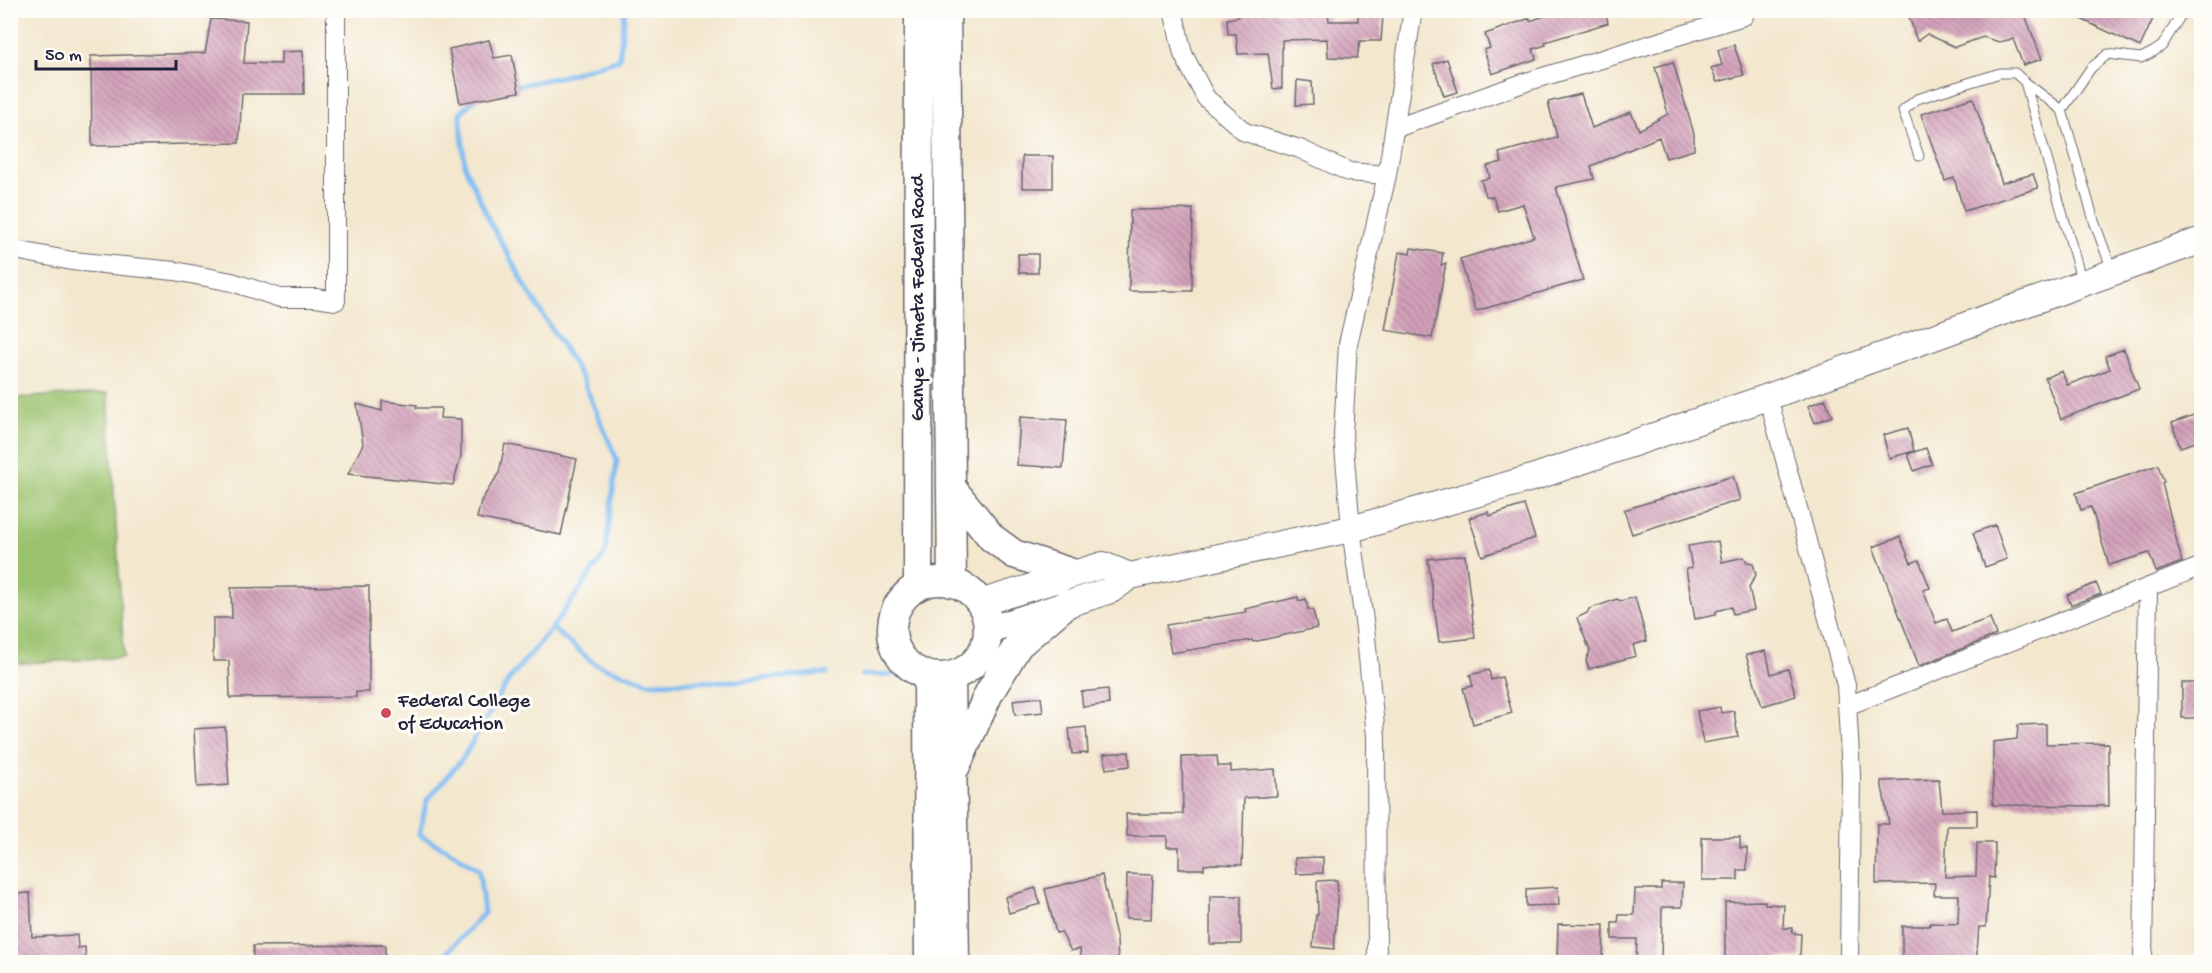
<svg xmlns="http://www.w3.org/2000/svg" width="2212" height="973" font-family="'Gochi Hand',sans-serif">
  <defs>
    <pattern id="building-back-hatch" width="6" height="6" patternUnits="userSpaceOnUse" patternTransform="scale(1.5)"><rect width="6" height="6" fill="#d3a1ba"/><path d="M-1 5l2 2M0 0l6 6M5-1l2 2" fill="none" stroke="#ab8398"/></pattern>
  </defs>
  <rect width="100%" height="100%" fill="#fdfcf7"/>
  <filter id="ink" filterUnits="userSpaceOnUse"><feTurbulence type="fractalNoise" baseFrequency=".0167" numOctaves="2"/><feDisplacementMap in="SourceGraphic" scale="12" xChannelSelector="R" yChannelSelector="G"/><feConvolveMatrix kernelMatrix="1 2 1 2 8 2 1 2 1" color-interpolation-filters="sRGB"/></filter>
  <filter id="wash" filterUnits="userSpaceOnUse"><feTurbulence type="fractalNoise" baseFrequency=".008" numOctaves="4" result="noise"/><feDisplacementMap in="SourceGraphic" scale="24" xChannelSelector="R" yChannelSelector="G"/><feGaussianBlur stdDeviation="1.35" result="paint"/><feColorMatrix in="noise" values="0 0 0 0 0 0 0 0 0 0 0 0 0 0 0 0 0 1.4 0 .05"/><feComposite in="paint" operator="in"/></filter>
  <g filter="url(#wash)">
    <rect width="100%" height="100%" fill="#f3e7ce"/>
    <path fill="#9ac16c" stroke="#5e7254" stroke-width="1.5" d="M108,393L124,657L11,664V398Z"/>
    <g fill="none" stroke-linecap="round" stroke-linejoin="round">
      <path stroke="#7fbcf2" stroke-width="5" d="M511,87L564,76L619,59L625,10
        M552,628L595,664L649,683L736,681L827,673
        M861,675L900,674
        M441,962L442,958L484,913L479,870L452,852L419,835L427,800L463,758L508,681L552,628L605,554L617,460L582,378L529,292L490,222L465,167L460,113L477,97"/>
    </g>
    <g id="blocks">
      <path fill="url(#building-back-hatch)" d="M1238,10L1328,14L1329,21H1358V15H1383L1381,41H1360L1357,58L1328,57L1327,39L1282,40V88L1273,89L1268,53L1238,54L1236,34H1228L1227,19L1238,17Z
        M1563,10H1605L1608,23L1545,42L1546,45L1533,49L1536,59L1492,74L1484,50L1490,48L1485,34L1530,18V21Z
        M1907,10H2023L2042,59L2023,65L2013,39L1999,42L1983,37L1955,47L1927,34L1917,41Z
        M2062,10H2157L2140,47Z
        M211,19L247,21L244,63L281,64V52L303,51L304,94H242L239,143L92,146L91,56L205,53Z
        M489,40L494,58L512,55L519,92L460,103L449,49Z
        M1734,45L1744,75L1717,82L1711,68L1722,65L1718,50Z
        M1447,59L1458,92L1444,96L1433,64Z
        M1673,62L1694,134V150L1666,158L1659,137L1591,166L1594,179L1556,187L1583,280L1476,311L1460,259L1534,237L1523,204L1498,211L1493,197L1486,196L1481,180L1490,178L1487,166L1502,162L1499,153L1557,137L1548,102L1581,94L1592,128L1631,112L1639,130L1668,114L1655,67Z
        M1297,80L1312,82L1313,104L1296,105Z
        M1973,98L2002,183L2033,174L2038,188L1964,211L1954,178L1945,181L1921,114Z
        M1022,156H1053V188H1022Z
        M1193,209L1192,291H1129L1130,210Z
        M1411,248L1443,253L1441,265L1446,263L1432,338L1385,330L1399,252L1410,254Z
        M1018,254H1038V273H1019Z
        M2124,349L2139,389L2061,419L2045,378L2062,371L2067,385L2110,369L2105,356Z
        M1825,399L1832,416L1815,423L1808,406Z
        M382,401L417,405L416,408H441L440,418L461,419V456L453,485L348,474L363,444L357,404L382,411Z
        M2202,412V440L2180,447L2172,423Z
        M1020,417L1067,420L1063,468L1017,465Z
        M1908,428L1914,451L1889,458L1883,435Z
        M505,444L577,459L561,535L477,518L481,501L499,473Z
        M1926,448L1932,464L1914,471L1908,454Z
        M2158,465L2164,482L2162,483L2182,562L2156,572L2149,553L2109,565L2091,507L2081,510L2076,493Z
        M1733,476L1740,500L1632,534L1624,510Z
        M1524,505L1535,538L1482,556L1469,518L1488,512L1489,516Z
        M1995,525L2007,559L1985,567L1973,533Z
        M1900,537L1911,563L1919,560L1930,588L1923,590L1936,623L1947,619L1952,632L1990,618L1996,635L1919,666L1873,547Z
        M1718,541L1722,562L1744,557L1747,562L1753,563L1756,575L1749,587L1754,610L1733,614L1731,607L1716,611V615L1695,619L1686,569L1692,568L1688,546Z
        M1465,555L1475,638L1439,642L1428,559Z
        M2096,583L2101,594L2071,605L2067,595Z
        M369,586V692H356V697L230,698L229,661H213V618H232L231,588Z
        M1298,597L1299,601L1306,599L1308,609L1313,610L1317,628L1253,642L1252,640L1171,653L1166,625L1246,612L1245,609Z
        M1635,597L1647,641L1633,645L1636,656L1589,669L1586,660L1590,651L1577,618L1587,613L1589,609L1617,599L1621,601Z
        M1766,651L1771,674L1788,669L1796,696L1762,706L1746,655Z
        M1489,670L1491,680L1502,677L1512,713L1473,724L1463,688L1473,686L1470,675Z
        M2182,683H2202V718H2182Z
        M1108,689L1109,704L1083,707L1081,692Z
        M1041,697L1043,712L1015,715L1013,700Z
        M1720,707L1721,713L1734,711L1738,737L1703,743L1697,711Z
        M2046,724V744L2108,743L2109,806L1993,805V742L2017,739L2018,725Z
        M225,727L229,785L197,787L194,729Z
        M1086,727L1088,753L1072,754L1069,729Z
        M1129,752L1130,766L1106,769L1104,754Z
        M1217,756L1218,766H1231V772L1275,769L1277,796L1244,798L1242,865L1213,864L1204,865V869H1179V847H1167V836H1127L1126,814H1183L1182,757Z
        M1939,779L1942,811L1977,810V826H1947L1945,877L1976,876L1977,843H1995L1994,878L1989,877L1986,927H1979L1976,963H1902V926H1929L1931,923L1958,924L1959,895H1934L1935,883L1876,884L1877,824H1889L1881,781Z
        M1702,837H1740V848H1747V870H1738V880H1702Z
        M1323,857V873L1296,874L1295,858Z
        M1127,874L1153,875L1151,919L1126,918Z
        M1102,875L1117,940L1118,963H1081L1080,949L1071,951L1061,932L1056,933L1045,889Z
        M1337,880L1338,901L1334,949L1313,947L1316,915H1318L1317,881Z
        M1661,883H1683L1682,907H1662L1661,963H1636L1637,939H1612V923H1618L1619,915H1634L1635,889H1661Z
        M1558,887L1559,905L1526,906V889Z
        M1036,888L1040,904L1009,913L1005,897Z
        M30,893L32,937L77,935L78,948L85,947L86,963H60V960L10,963V894Z
        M1210,896H1241V944H1210Z
        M1765,901V904L1784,905L1783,928H1792V933L1801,934L1800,957L1725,959V902Z
        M1558,924L1604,925L1603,963H1557Z
        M385,945V963H253V946Z"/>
    </g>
  </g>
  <g filter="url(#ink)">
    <use href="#blocks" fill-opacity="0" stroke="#6b676e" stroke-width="1.5"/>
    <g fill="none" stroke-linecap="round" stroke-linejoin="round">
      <defs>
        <path id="lane" d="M2025,82L2062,110
          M1919,156L1903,111L1917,99L2000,73H2015L2025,82L2082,282
          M2112,270L2094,221L2062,110L2091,68L2108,54L2141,58L2153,52L2162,46L2184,10"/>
        <path id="street" d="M1173,10L1183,54L1206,98L1245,132L1300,149L1349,172L1387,175
          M1396,128L1526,82L1744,16
          M10,249L72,261L175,271L232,282L280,298H316L336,301V10
          M1768,397L1846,685L1851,774L1849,962
          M1847,706L2202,566
          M1377,962L1376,736L1365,628L1351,529L1343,435L1348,344L1387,175L1413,10
          M2143,962L2148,587"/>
        <path id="secondary" d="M980,603L1103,565L1130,576
          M988,630L1111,590L1130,576L1351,529L1532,478L1768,397L2202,240"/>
        <path id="primary" d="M946,10L952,583
          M951,487L992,538L1014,554L1072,573
          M892 629a48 48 0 1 1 96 0a48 48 0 1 1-96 0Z
          M918,586L919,10
          M928,676L929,962
          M951,676L955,962
          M956,766L989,693L1018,645L1066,604"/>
      </defs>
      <use href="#lane" stroke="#6b676e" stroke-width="11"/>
      <use href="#street" stroke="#6b676e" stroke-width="20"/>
      <use href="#secondary" stroke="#6b676e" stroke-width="28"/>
      <use href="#primary" stroke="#6b676e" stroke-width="31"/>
      <use href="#lane" stroke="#fff" stroke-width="9"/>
      <use href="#street" stroke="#fff" stroke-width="18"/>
      <use href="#secondary" stroke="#fff" stroke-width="26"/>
      <use href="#primary" stroke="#fff" stroke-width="28"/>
    </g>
  </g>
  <circle fill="#d1495b" stroke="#fdfcf7" stroke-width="2" cx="386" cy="713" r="6"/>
  <g text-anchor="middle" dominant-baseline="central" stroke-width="6" stroke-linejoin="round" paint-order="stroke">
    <g font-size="20" fill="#22223b" stroke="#fdfcf7">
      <text transform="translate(919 298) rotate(-90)">Ganye - Jimeta Federal Road</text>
    </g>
    <g font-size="20" fill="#22223b" stroke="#fdfcf7" text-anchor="start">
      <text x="398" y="702">Federal College<tspan x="398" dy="23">of Education</tspan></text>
    </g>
  </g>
  <rect width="2212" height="973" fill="none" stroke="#fdfcf7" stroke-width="36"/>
  <path d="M36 60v9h140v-9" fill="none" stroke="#22223b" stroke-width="3"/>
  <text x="45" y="60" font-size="18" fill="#22223b" stroke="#fdfcf7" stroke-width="4.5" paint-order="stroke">50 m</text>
</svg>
